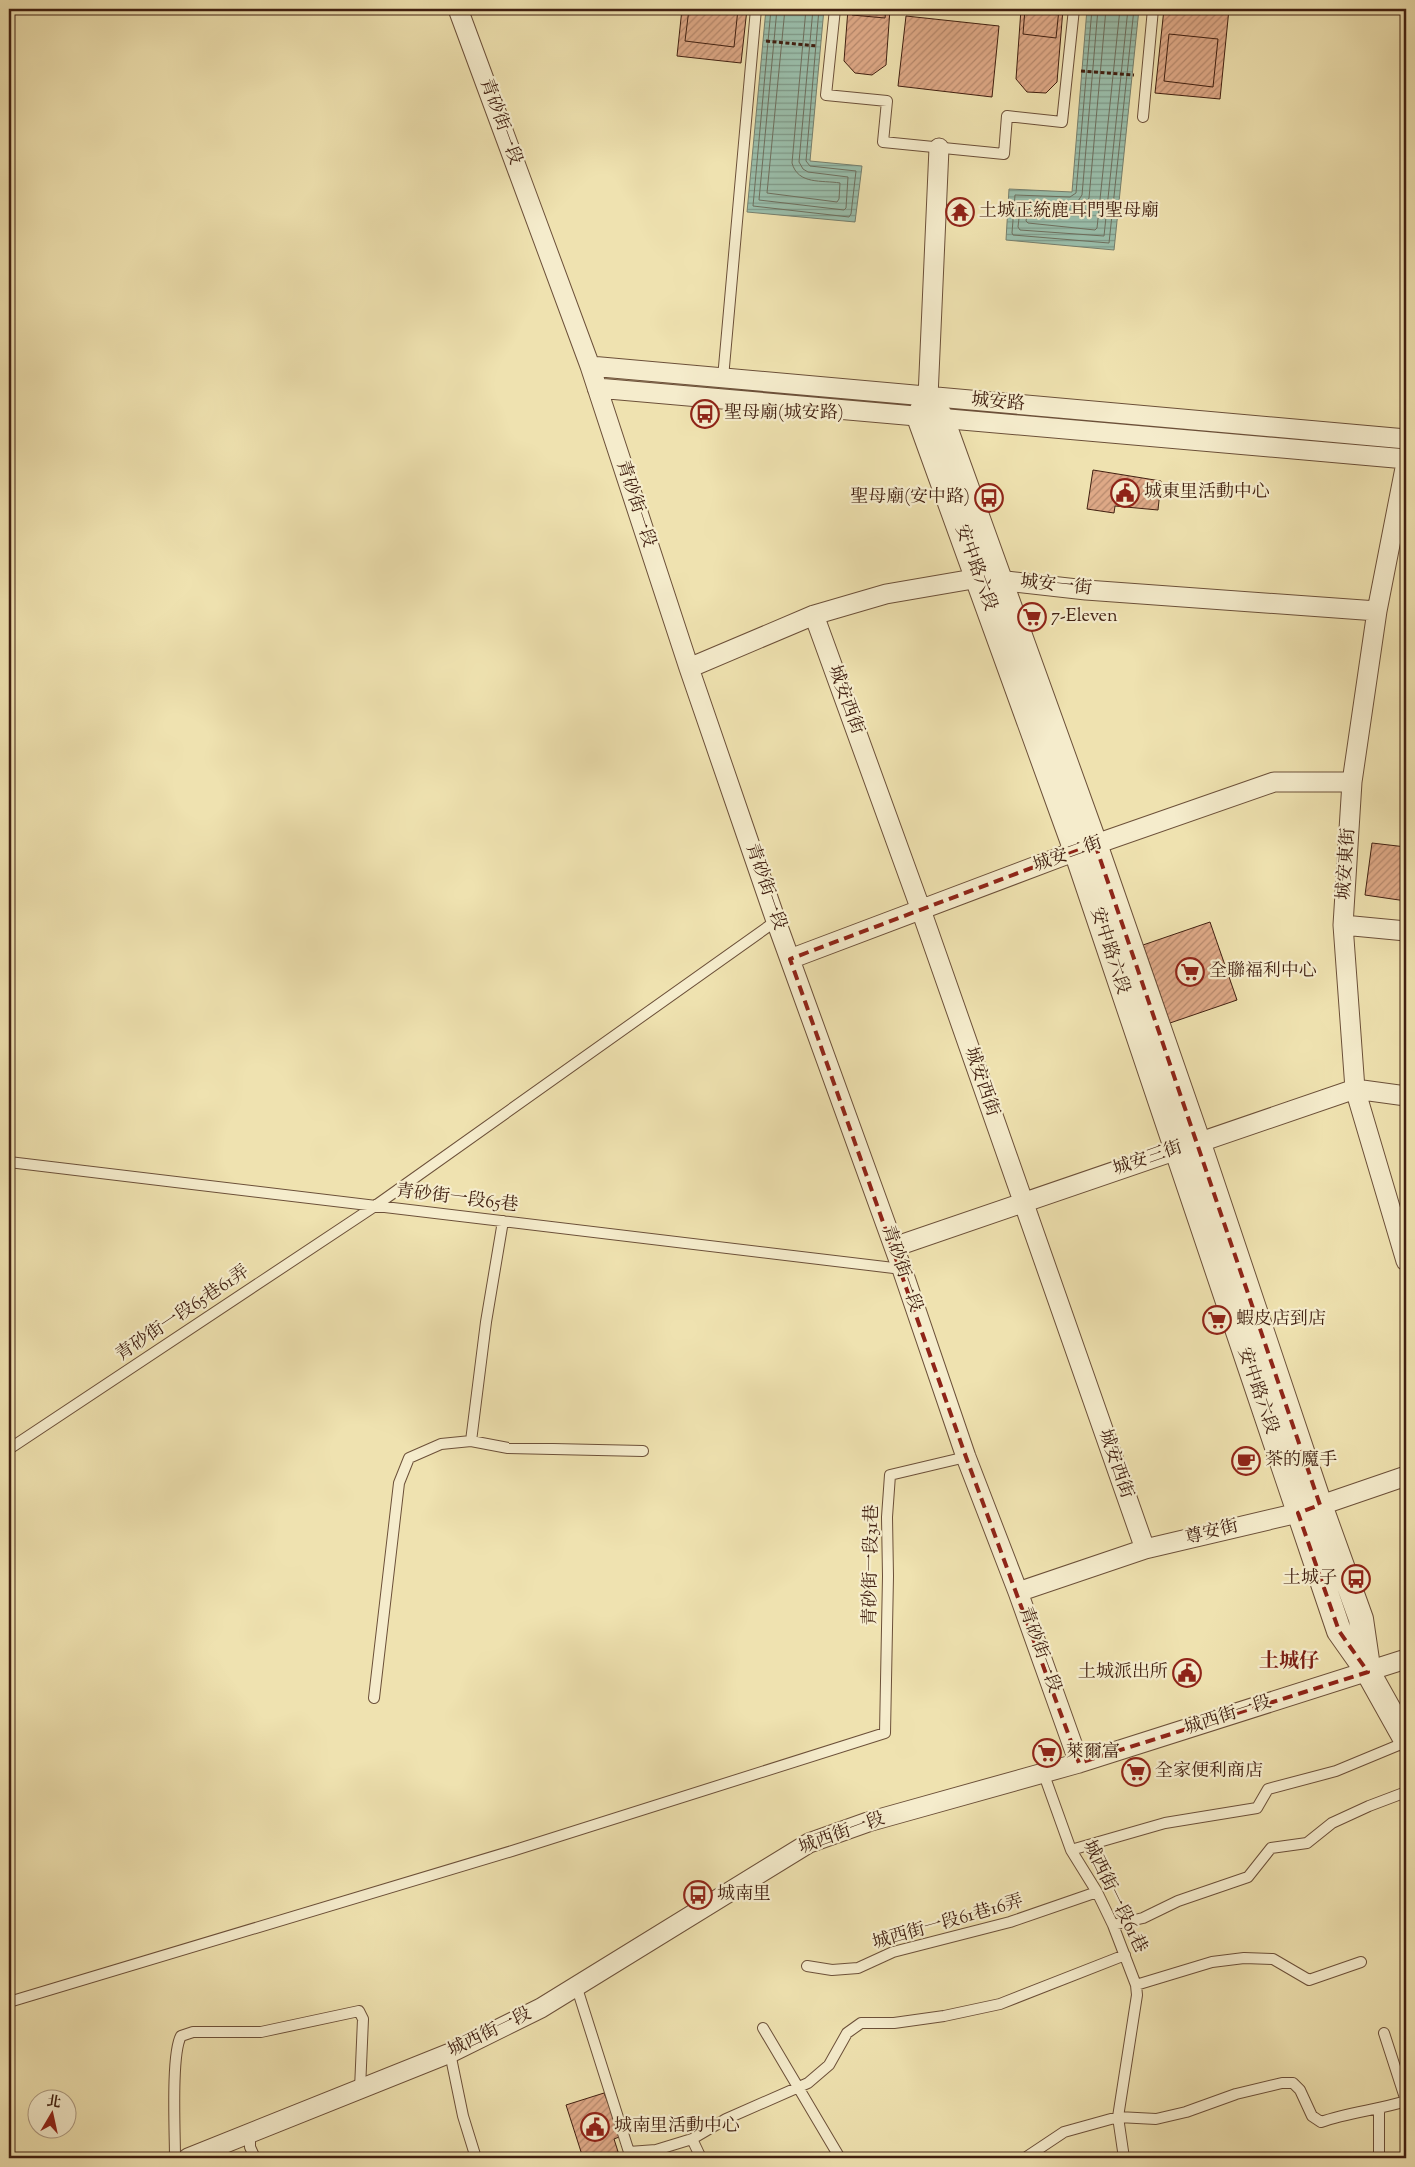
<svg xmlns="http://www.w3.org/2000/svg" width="1415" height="2167" font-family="'Sorts Mill Goudy','Noto Serif TC',serif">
  <defs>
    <pattern id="water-rules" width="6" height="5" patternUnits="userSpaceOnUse" patternTransform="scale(1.25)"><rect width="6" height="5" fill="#9abeab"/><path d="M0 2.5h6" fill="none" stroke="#7f9a8a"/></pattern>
    <pattern id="building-hatch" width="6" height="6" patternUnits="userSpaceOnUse" patternTransform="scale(1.25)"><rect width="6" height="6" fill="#dea987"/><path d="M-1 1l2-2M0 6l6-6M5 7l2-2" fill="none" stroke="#b6896d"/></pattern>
  </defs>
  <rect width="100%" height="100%" fill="#efe2b0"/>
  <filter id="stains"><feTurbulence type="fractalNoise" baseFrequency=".004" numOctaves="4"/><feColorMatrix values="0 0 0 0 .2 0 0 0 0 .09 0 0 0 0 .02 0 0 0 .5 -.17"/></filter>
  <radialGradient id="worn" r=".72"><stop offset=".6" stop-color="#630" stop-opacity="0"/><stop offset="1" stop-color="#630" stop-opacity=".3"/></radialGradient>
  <path fill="url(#water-rules)" stroke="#767f6d" d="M766,9H824L810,161L862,166L855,222L747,212Z
    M1087,9H1139L1114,250L1006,240L1009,189L1072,192Z"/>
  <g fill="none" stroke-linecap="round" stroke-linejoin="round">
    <path stroke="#6e6f5e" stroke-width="1" d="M771,9L753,206L849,217L851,214L856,171L810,166L806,161L819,9
      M777,9L759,200L844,210L846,208L848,177L808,172L803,169L799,162L813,9
      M785,9L767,193L837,202L839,199L840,183C822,180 798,185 792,163L806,9
      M1092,9L1076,193L1070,197L1015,195L1012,233L1013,235L1109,243L1134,9
      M1098,9L1082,195L1078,201L1072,204L1021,201L1018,227L1020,230L1104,236L1128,9
      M1106,9L1089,198C1079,220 1047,209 1028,209L1026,221L1028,223L1095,230L1097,228L1120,9"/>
  </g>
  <path fill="url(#building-hatch)" stroke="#412011" d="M682,9H747L741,63L677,56Z
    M689,9H738L734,47L685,41Z
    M848,9H890L886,65L872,75L855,73L844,61Z
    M852,9H886L885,18L852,15Z
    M1021,9H1063L1057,82L1046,93L1027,92L1016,79Z
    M1025,9H1059L1056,38L1023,34Z
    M1164,9H1229L1220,99L1155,93Z
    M906,16L999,26L992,97L898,86Z
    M1169,34L1218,39L1213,87L1164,81Z
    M1093,470L1161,481L1158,510L1115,506L1114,513L1087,509Z
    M1372,843L1406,847V901L1365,895Z
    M1210,922L1237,1000L1170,1023L1143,945Z
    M604,2093L614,2117L619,2137L614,2139L620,2158H583L566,2105Z"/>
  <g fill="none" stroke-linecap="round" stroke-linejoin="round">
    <defs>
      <path id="service" d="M835,9L826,95L887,101L883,142L1004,154L1007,116L1062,122L1074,9
        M1143,117L1153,9
        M723,378L756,9
        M9,1162L902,1269
        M471,1441L486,1322L503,1221
        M9,1449L375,1206L776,921
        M374,1698L399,1483L409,1458L441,1444L471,1441L508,1448L643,1451
        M1043,1772L1071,1850L1097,1892L1113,1925L1136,1985L1137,1995L1118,2117L1124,2158
        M1071,1850L1165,1823L1257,1808L1268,1789L1336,1771L1406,1742
        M1113,1925L1143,1918L1178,1901L1248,1877L1271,1848L1307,1843L1332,1823L1369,1806L1406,1792
        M807,1966L832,1970L858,1968L893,1952L1010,1922L1097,1892
        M576,1985L629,2152
        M1136,1985L1212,1962L1244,1958L1273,1959L1309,1980L1361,1962
        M9,2002L512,1851L885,1733L888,1576L887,1517L890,1475L966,1457
        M763,2028L840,2158
        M1384,2033L1406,2101
        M450,2053L463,2116L476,2158
        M1379,2109V2158
        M250,2134V2147L255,2158
        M692,2139L701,2158
        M629,2152L656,2150L692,2139L726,2119L808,2083L829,2065L847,2033L861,2023H894L944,2016L1000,2004L1125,1955
        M175,2158C175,2133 171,2054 181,2036L193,2032H261L359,2011L363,2019L360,2089
        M1025,2158L1064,2132L1118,2117L1156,2119L1186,2112L1236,2094L1282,2083H1293L1300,2090L1312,2116L1321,2122C1349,2112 1378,2110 1406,2101"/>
      <path id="minor" d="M458,9L590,366L689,668L776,921L902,1269L966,1457L1018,1592L1079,1763
        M590,366L1406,439
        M597,388L1406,459
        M928,397L939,148
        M1406,463L1377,611L1352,782L1343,925L1355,1089L1406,1261
        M814,615L921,910L1145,1549
        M689,668L814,615L886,594L979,578L1086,590L1377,611
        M1343,925L1406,931
        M790,959L1076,851L1274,782H1352
        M894,1247L1355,1089L1406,1096
        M1018,1592L1145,1549L1298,1513L1406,1476
        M188,2158L450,2053L541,2008L809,1843L868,1822L1079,1763L1406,1659"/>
      <path id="tertiary" d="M928,397L919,417L1076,851L1339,1631L1368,1672L1406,1740
        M928,397L942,419L1095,844L1198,1141L1320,1505L1361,1619L1368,1667"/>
    </defs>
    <use href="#service" stroke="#6c5039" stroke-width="12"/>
    <use href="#minor" stroke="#6c5039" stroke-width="21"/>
    <use href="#tertiary" stroke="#6c5039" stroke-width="26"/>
    <path stroke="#412011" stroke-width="3" stroke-dasharray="4 2.5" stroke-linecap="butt" d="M766,41L817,46
      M1081,71L1134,75"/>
    <use href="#service" stroke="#f5eccc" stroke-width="10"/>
    <use href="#minor" stroke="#f5eccc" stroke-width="19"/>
    <use href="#tertiary" stroke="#f5eccc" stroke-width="24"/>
  </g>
  <path fill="none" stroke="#8f2418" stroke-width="4" stroke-dasharray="10 6" stroke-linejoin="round" d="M1095,844L1320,1505L1298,1513L1339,1631L1368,1672L1079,1763L966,1457L790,959Z"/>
  <defs>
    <symbol id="temple-ring" viewBox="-11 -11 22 22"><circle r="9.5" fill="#f5eccc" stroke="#8f2418" stroke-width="1.5"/><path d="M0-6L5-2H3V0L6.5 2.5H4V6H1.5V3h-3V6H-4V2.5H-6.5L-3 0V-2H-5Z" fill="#8f2418"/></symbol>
    <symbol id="bus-ring" viewBox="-11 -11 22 22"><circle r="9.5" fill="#f5eccc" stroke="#8f2418" stroke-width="1.5"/><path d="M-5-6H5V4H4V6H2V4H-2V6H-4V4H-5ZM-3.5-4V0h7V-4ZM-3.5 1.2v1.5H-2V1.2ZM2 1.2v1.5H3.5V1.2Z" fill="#8f2418"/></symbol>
    <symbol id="civic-ring" viewBox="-11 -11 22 22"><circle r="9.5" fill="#f5eccc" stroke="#8f2418" stroke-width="1.5"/><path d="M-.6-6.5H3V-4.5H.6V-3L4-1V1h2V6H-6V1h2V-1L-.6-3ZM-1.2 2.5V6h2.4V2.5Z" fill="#8f2418"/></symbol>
    <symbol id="supermarket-ring" viewBox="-11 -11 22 22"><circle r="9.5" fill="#f5eccc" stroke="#8f2418" stroke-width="1.5"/><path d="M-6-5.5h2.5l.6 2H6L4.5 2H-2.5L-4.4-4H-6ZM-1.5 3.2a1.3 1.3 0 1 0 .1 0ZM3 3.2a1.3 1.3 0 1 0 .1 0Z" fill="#8f2418"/></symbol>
    <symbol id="cafe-ring" viewBox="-11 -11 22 22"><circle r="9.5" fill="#f5eccc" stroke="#8f2418" stroke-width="1.5"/><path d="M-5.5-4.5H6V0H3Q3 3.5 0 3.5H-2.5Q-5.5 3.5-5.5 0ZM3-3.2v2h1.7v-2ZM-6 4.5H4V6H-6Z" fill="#8f2418"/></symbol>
  </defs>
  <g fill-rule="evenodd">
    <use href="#temple-ring" x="944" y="196" width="32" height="32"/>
    <use href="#bus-ring" x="689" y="398" width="32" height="32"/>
    <use href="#civic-ring" x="1109" y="477" width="32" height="32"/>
    <use href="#bus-ring" x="973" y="482" width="32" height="32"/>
    <use href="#supermarket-ring" x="1016" y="601" width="32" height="32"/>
    <use href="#supermarket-ring" x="1174" y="956" width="32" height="32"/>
    <use href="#supermarket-ring" x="1201" y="1304" width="32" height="32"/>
    <use href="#cafe-ring" x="1230" y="1445" width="32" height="32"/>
    <use href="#bus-ring" x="1340" y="1563" width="32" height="32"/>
    <use href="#civic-ring" x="1171" y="1657" width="32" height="32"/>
    <use href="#supermarket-ring" x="1031" y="1737" width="32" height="32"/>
    <use href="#supermarket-ring" x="1120" y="1756" width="32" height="32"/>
    <use href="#bus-ring" x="682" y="1879" width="32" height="32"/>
    <use href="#civic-ring" x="579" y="2111" width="32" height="32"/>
  </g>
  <g text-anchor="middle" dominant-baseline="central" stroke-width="4.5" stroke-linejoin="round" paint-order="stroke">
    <g font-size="18" fill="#412011" stroke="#f5eccc">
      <text transform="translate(500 122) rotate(70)">青砂街一段</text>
      <text transform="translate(998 403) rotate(5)">城安路</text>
      <text transform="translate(635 504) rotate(72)">青砂街一段</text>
      <text transform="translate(975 568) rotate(70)">安中路六段</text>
      <text transform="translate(1056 586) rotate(6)">城安一街</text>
      <text transform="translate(845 700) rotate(70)">城安西街</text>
      <text transform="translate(1068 855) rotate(-20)">城安二街</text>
      <text transform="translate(1347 864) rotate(-86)">城安東街</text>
      <text transform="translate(765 887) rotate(71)">青砂街一段</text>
      <text transform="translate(1109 951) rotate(72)">安中路六段</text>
      <text transform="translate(981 1082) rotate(71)">城安西街</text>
      <text transform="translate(1148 1159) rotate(-19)">城安三街</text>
      <text transform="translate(457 1199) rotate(7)">青砂街一段65巷</text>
      <text transform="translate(901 1269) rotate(71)">青砂街一段</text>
      <text transform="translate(183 1314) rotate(-34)">青砂街一段65巷61弄</text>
      <text transform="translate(1257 1391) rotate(71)">安中路六段</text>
      <text transform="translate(1115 1464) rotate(71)">城安西街</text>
      <text transform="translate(1212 1533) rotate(-14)">尊安街</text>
      <text transform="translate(872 1565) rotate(-89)">青砂街一段31巷</text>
      <text transform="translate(1039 1650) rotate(70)">青砂街一段</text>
      <text transform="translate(1228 1716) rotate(-18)">城西街一段</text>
      <text transform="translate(842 1834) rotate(-20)">城西街一段</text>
      <text transform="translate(1114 1897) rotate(64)">城西街一段61巷</text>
      <text transform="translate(948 1923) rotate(-16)">城西街一段61巷16弄</text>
      <text transform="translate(490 2033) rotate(-26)">城西街一段</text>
    </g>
    <g font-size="18" fill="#412011" stroke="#f5eccc" text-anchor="start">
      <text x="979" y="212">土城正統鹿耳門聖母廟</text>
      <text x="724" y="414">聖母廟(城安路)</text>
      <text x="1144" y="493">城東里活動中心</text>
      <text x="970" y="498" text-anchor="end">聖母廟(安中路)</text>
      <text x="1051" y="617">7-Eleven</text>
      <text x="1209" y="972">全聯福利中心</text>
      <text x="1236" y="1320">蝦皮店到店</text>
      <text x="1265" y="1461">茶的魔手</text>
      <text x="1337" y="1579" text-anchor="end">土城子</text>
      <text x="1168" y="1673" text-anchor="end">土城派出所</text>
      <text x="1066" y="1753">萊爾富</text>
      <text x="1155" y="1772">全家便利商店</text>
      <text x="717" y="1895">城南里</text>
      <text x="614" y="2127">城南里活動中心</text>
    </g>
    <g font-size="20" font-weight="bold" fill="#7a1f14" stroke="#f5eccc">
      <text x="1289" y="1662">土城仔</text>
    </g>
  </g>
  <rect width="1415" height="2167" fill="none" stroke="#efe2b0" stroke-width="30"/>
  <rect x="10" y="10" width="1395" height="2147" fill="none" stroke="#412011" stroke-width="2.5"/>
  <rect x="15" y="15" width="1385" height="2137" fill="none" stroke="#412011"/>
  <g transform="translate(52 2114) rotate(9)"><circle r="24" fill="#f5eccc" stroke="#ad9a81"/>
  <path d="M0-4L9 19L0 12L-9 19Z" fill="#8f2418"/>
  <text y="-8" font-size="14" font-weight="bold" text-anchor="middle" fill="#412011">北</text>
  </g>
  <rect width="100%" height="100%" filter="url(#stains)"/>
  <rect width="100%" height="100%" fill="url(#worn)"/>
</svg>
